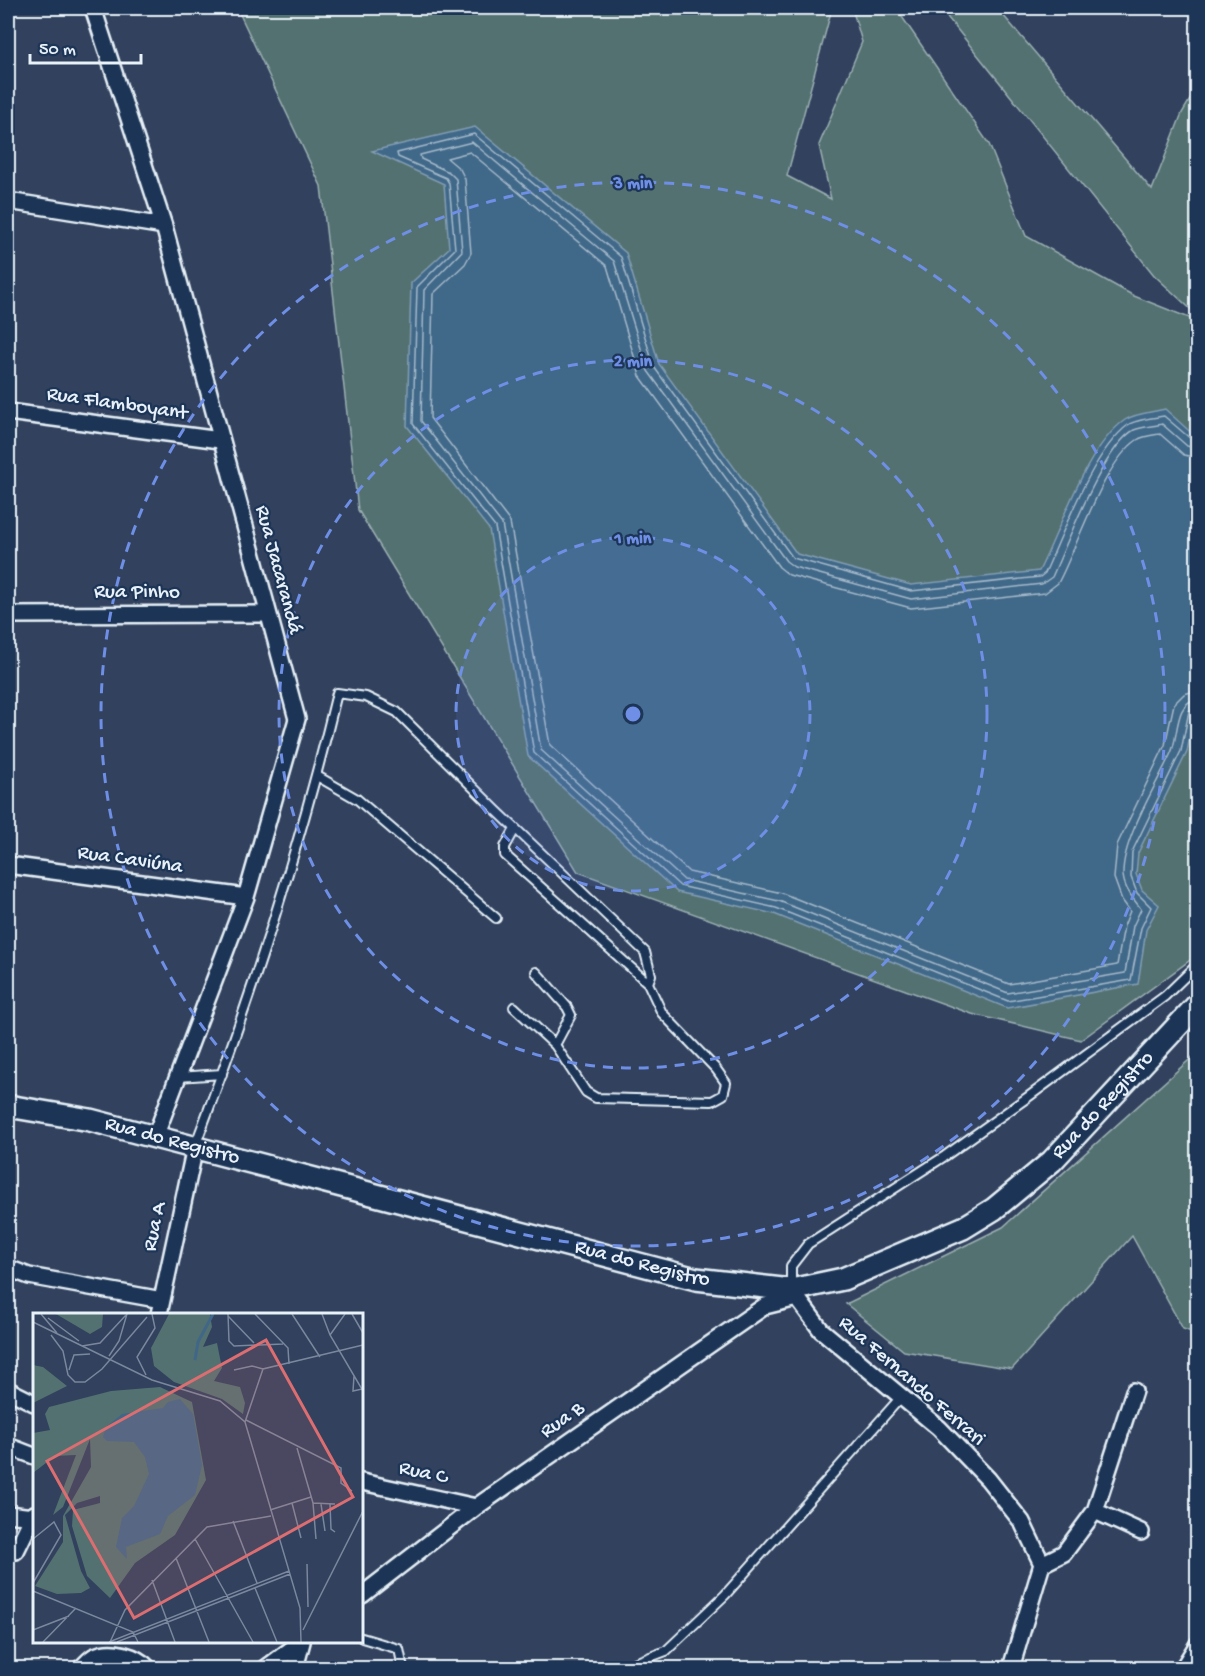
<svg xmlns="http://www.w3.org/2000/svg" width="1205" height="1676" font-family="'Gochi Hand',sans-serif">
  <rect width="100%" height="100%" fill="#31415e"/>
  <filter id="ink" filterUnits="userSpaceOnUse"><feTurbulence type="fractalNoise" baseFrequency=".0167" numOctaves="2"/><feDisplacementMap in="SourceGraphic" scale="12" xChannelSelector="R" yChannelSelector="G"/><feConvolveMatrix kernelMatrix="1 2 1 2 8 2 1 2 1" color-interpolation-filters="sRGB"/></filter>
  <g filter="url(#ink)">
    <path fill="#527170" stroke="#9db1b4" stroke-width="1.5" d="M237,8H832L787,176L831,199L819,145L862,42L852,8H896L989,144L1026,236L1134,296L1197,321V955L1081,1040L972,1014L578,872L358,510L321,186Z
      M940,8H997L1152,190L1182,113L1197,88V315L1154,275Z
      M1197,1053V1334L1183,1329L1132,1236L1012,1369L904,1351L846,1304L1003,1227Z"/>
    <path fill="#406788" stroke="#839eb5" stroke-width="1.5" d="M475,127L626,253L659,364L797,554L911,585L1039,571C1061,528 1086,447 1125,420C1135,413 1154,412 1165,409L1197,438V699L1187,752L1138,853L1136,874L1142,890L1159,905L1146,930L1138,984L1007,1008L774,914L677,892L528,756L489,529L407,426L411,283L449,248L444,184L372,151Z"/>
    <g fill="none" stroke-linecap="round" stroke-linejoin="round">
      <path stroke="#a5bacb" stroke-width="1.5" d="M1198,441L1192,440L1164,416C1154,418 1136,419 1128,425C1092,452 1064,532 1045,573L1040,577L911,591L793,558L654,367L621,257L474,134L397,153L398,157L446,178L449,183L455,249L417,287L413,424L495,527L534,753L680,886L776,908L1008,1001L1131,980L1141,928L1151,907L1137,893L1131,877L1132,852L1181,751L1189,711L1198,707
        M1198,449L1187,446L1162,424C1154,426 1142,427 1134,430C1104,446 1067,544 1052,577L1042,584L911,599L794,567L786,561L648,371L614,261L472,142L420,155L421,159L449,172L456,179L462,251L424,290L421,421L502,524L541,750L684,880L779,901L1008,993L1125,973L1133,926L1141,909C1133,898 1123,888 1123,873C1123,838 1156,786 1171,753C1179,737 1174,701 1198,699
        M1198,458L1184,455L1160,434C1153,435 1143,436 1137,440C1103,463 1078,546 1058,583L1045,593L911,608L789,575L779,567L640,376L607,266L470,152L447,158L460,169L465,179L471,253L465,264L433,294L430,418L510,522L550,745L689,872L782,893L1009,984L1117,965L1124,926L1130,911L1122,900L1114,878L1117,845L1165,745L1174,704L1184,694L1198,690"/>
      <defs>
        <path id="service" d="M317,776L357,799L496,918
          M536,972L567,1007L571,1015L555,1045
          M514,1007L555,1045L586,1092L596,1098L712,1101L723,1095L726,1083L716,1069L662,1013L648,983L505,855V847L515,829
          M178,1077L222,1074
          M195,1146C251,998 300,847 337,693L366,697L397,712L497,811L645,952L651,975L648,983
          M791,1290V1266L808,1244L945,1156L1028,1097L1165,996L1198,964
          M362,1638L399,1649L403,1668
          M621,1668L666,1651L725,1595L902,1396"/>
        <path id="minor" d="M93,8L164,226L297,719L246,897L155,1137
          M8,201L164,226
          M8,412L220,440
          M8,615L266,614
          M8,865L246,897
          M8,1268L29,1276L162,1300
          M792,1291L821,1330L939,1428L988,1479L1022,1522L1042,1564L1011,1668
          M159,1314L195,1147
          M8,1390L34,1403
          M8,1446L34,1456
          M362,1482L476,1507
          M1095,1511L1141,1532
          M8,1514L33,1517
          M16,1551L34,1514
          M1042,1564L1064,1553L1095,1511L1134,1391
          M362,1595L476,1507L765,1306L797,1298
          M81,1668C85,1665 90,1658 95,1656C112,1648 137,1656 148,1668
          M266,1668L301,1642
          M295,1668L302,1642
          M1183,1668L1198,1644"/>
        <g id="secondary">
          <path id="s1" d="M8,1106L90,1120L696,1279L791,1290L843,1279L963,1228L994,1209L1052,1161L1198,1004"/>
        </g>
      </defs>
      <use href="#service" stroke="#e8f1f8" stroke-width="12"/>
      <use href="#minor" stroke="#e8f1f8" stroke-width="20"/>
      <use href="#secondary" stroke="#e8f1f8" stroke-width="26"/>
      <use href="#service" stroke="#1d3557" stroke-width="8"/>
      <use href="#minor" stroke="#1d3557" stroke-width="15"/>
      <use href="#secondary" stroke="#1d3557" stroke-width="21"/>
    </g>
  </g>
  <circle cx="633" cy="714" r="177" fill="#6e8fe5" fill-opacity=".12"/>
  <g fill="none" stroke="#6e8fe5" stroke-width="3" stroke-dasharray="10 8">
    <circle cx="633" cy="714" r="177"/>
    <circle cx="633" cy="714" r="354"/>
    <circle cx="633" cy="714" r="532"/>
  </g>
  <g text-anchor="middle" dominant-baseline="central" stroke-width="4.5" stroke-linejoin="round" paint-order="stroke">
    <g font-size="21" fill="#e8f1f8" stroke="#1d3557">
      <text transform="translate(117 405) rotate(8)">Rua Flamboyant</text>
      <text transform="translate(277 570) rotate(75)">Rua Jacarandá</text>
      <text x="137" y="593">Rua Pinho</text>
      <text transform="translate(130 861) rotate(8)">Rua Caviúna</text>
      <text stroke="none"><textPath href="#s1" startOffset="1176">Rua do Registro</textPath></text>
      <text stroke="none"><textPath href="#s1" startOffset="168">Rua do Registro</textPath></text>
      <text transform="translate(156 1227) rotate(-78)">Rua A</text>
      <text stroke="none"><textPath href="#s1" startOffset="654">Rua do Registro</textPath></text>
      <text transform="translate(911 1382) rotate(41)">Rua Fernando Ferrari</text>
      <text transform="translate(563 1421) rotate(-35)">Rua B</text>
      <text transform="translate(423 1474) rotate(12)">Rua C</text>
    </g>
  </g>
  <g transform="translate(33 1313)">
    <rect width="330" height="330" fill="#31415e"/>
    <path d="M23,1H70L69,14L57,21ZM136,1H177L179,14L170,34L184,30L189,55L181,68L207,74L212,90L210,101L189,86L141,69L121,53L118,35ZM0,52L10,54L34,73L0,90ZM127,74L159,89L173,167L142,222L102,250L77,285L54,263L39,213L40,197L67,190V183L44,190L32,202L48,258L57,275L48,280L24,281L2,273L30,229V203L58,154L57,126L30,194L20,202L43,142L22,143L0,160V120L17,117L12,101L16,94L78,78Z" fill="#527170"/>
    <path d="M147,86L160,101L169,152L162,182L135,203L127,221L93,234L94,246L83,234L89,205L101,193L116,161L112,144L101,129L74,128L70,124L73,114L89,101L130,95L135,89Z" fill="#406788"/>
    <path fill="none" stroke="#406788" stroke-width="3" d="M162,47L165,29L180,1"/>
    <path fill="none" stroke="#7a879c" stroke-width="1.5" d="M8,1L24,20M195,1L196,28L201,33L250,31M222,1L255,35L256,51M259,1L287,44M289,1L297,22L330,78M319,1L330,20M195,3L221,30M15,5L46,28M0,9L119,67L187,88L212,109L267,295L268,329M18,22L30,38L35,62L42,69H52L69,56L114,4M297,22L312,1M49,33L67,30L93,2M76,43L86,28L94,1M36,57L41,42L57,41M201,57L219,53L230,56M113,62L104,44L122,15L119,1M321,63L320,78L329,76M213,107L308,155V170L319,178M212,109L230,56L330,32M264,135L280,190L283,226M259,190L268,225M280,190L302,191M288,191L292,218M297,191L298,216L302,219M237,197L278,184M200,208L224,270M0,226L21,209L28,222L0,270M162,226L220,329M143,245L176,329M274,251L275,294M119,267L142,329M222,275L244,329M0,278L100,319L105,329M0,317L36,303M270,317L330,198M10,329L43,295M76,329L256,258M77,329L92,297L174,214L238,203M84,329L257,261"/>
    <path fill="#dc6e71" fill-opacity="0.15" stroke="#dc6e71" stroke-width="3" d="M233,27L320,184L101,305L14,148Z"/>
    <rect width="330" height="330" fill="none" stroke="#e8f1f8" stroke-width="3"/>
  </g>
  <circle cx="633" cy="714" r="9" fill="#6e8fe5" stroke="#1d3557" stroke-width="3"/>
  <g font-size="18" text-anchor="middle" font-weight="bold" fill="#6e8fe5" stroke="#1d3557" stroke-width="4.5" stroke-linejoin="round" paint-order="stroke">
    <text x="633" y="188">3 min</text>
    <text x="633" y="366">2 min</text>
    <text x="633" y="543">1 min</text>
  </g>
  <rect width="1205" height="1676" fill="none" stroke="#1d3557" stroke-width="30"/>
  <rect x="15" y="15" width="1175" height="1646" fill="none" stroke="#e8f1f8" stroke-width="2" filter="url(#ink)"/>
  <path d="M30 54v9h111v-9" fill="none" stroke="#e8f1f8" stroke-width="3"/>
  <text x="39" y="54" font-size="18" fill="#e8f1f8" stroke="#1d3557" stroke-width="4.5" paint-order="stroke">50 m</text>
</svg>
